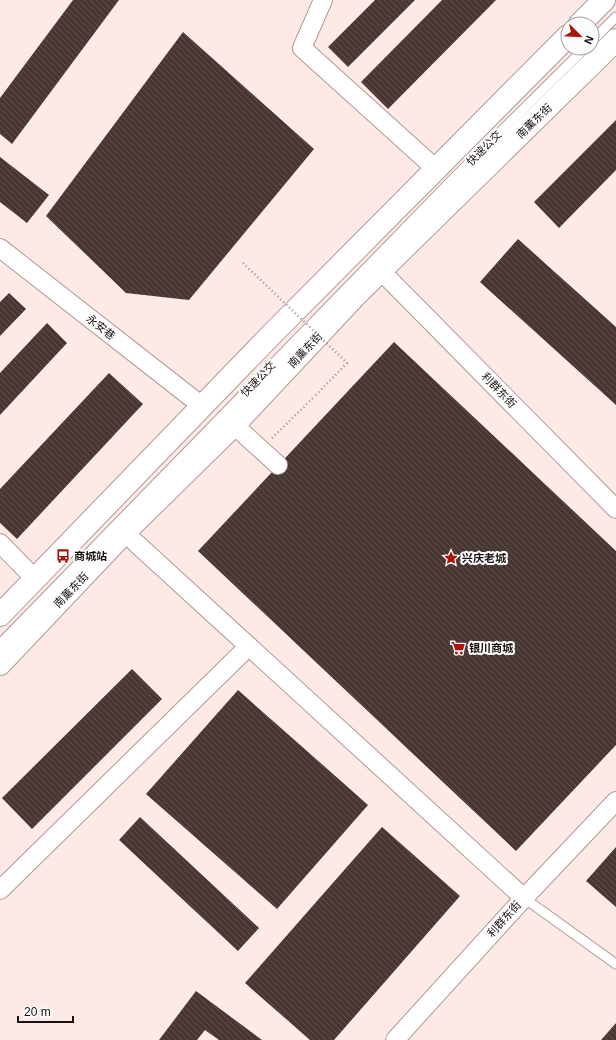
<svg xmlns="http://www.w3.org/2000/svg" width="616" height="1040" font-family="Helvetica,'Noto Sans SC',sans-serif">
  <defs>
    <pattern id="building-back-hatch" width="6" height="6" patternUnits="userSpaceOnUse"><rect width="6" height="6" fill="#483633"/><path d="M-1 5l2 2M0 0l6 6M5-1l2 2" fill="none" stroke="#5f504d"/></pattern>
  </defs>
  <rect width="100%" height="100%" fill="#fdeae6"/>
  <path fill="url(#building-back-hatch)" d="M73,0H119L12,144L0,134V98Z
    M375,0H415L348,67L328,47Z
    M442,0H496L388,109L361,82Z
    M183,32L314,149L189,300L126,293L46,216Z
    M616,120V170L559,228L534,202Z
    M0,157L49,195L27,223L0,202Z
    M518,239L616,327V405L480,282Z
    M9,293L26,309L0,336V302Z
    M47,323L67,343L0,415V373Z
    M394,342L616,551V745L516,851L198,551Z
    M109,373L143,404L17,539L0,523V489Z
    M132,669L162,699L32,829L2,798Z
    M238,690L368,805L277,909L146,794Z
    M140,817L259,928L238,951L119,840Z
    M382,827L460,896L334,1040H310L245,983Z
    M616,847V907L586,881Z
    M196,991L262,1040H219L205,1030L197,1040H159Z
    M616,1023V1040H601Z"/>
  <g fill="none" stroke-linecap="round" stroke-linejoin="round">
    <defs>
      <path id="lane" d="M592,41L616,17
        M0,644L453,179L585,48
        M524,898L616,964"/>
      <path id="street" d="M323,0L302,48L436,169
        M0,248L202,406
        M381,271L616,509
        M234,425L278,465
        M125,532L137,544L524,898
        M0,543L35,579
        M0,890L249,646
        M395,1040L524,898L616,801"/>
      <path id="secondary" d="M580,24L604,0
        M0,615L272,334L568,36
        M0,664L125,532L234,425L355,296L616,40"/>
    </defs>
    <use href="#lane" stroke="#b09a96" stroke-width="11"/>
    <use href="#street" stroke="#b09a96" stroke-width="20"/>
    <use href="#secondary" stroke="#b09a96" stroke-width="24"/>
    <path stroke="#9c8d8a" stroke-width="2.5" stroke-dasharray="1 3" stroke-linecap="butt" d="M272,438L315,396"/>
    <use href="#lane" stroke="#fff" stroke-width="9"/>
    <use href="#street" stroke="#fff" stroke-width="18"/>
    <use href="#secondary" stroke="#fff" stroke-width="22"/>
    <path stroke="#9c8d8a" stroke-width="2.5" stroke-dasharray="1 3" stroke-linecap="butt" d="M243,263L347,363L315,396"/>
  </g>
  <defs>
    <symbol id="bus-bare" viewBox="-9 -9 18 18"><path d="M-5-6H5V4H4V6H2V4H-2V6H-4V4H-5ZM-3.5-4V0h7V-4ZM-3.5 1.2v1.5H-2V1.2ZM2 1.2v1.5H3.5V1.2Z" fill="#a8150a" stroke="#fcfcfc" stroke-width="2.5" paint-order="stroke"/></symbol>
    <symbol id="sight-bare" viewBox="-9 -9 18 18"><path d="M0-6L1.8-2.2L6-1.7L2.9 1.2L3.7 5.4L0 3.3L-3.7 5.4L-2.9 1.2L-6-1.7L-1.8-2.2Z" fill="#a8150a" stroke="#fcfcfc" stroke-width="2.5" paint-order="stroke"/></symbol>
    <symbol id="supermarket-bare" viewBox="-9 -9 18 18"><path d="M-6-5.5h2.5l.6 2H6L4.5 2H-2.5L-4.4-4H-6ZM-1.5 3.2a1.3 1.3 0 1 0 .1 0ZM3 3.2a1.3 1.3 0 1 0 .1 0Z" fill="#a8150a" stroke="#fcfcfc" stroke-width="2.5" paint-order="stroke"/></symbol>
  </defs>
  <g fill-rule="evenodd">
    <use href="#bus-bare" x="53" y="546" width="20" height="20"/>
    <use href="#sight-bare" x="441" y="548" width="20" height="20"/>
    <use href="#supermarket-bare" x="448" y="638" width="20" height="20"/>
  </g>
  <g text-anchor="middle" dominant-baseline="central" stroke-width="4" stroke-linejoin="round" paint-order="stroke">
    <g font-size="11" fill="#18100e" stroke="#fcfcfc">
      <text transform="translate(534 121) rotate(-44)">南薰东街</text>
      <text transform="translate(484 148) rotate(-45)">快速公交</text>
      <text transform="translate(101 327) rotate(38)">永安巷</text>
      <text transform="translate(305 350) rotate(-47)">南薰东街</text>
      <text transform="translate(258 379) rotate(-46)">快速公交</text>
      <text transform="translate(499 390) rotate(46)">利群东街</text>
      <text transform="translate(71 590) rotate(-46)">南薰东街</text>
      <text transform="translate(504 919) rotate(-48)">利群东街</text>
    </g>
    <g font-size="11" font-weight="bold" fill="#18100e" stroke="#fcfcfc" text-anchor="start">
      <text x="74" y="556">商城站</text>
      <text x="462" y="558">兴庆老城</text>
      <text x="469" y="648">银川商城</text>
    </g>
  </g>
  <g transform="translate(580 36) rotate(114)"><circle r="19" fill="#fcfcfc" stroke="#a19e9d"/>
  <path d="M0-3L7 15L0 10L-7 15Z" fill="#a8150a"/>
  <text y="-6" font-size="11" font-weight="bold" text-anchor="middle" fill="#18100e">N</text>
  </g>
  <path d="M18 1016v6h55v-6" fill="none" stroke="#18100e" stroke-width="2"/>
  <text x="24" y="1016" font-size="12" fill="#18100e" stroke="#fcfcfc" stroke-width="3" paint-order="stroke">20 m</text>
</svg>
